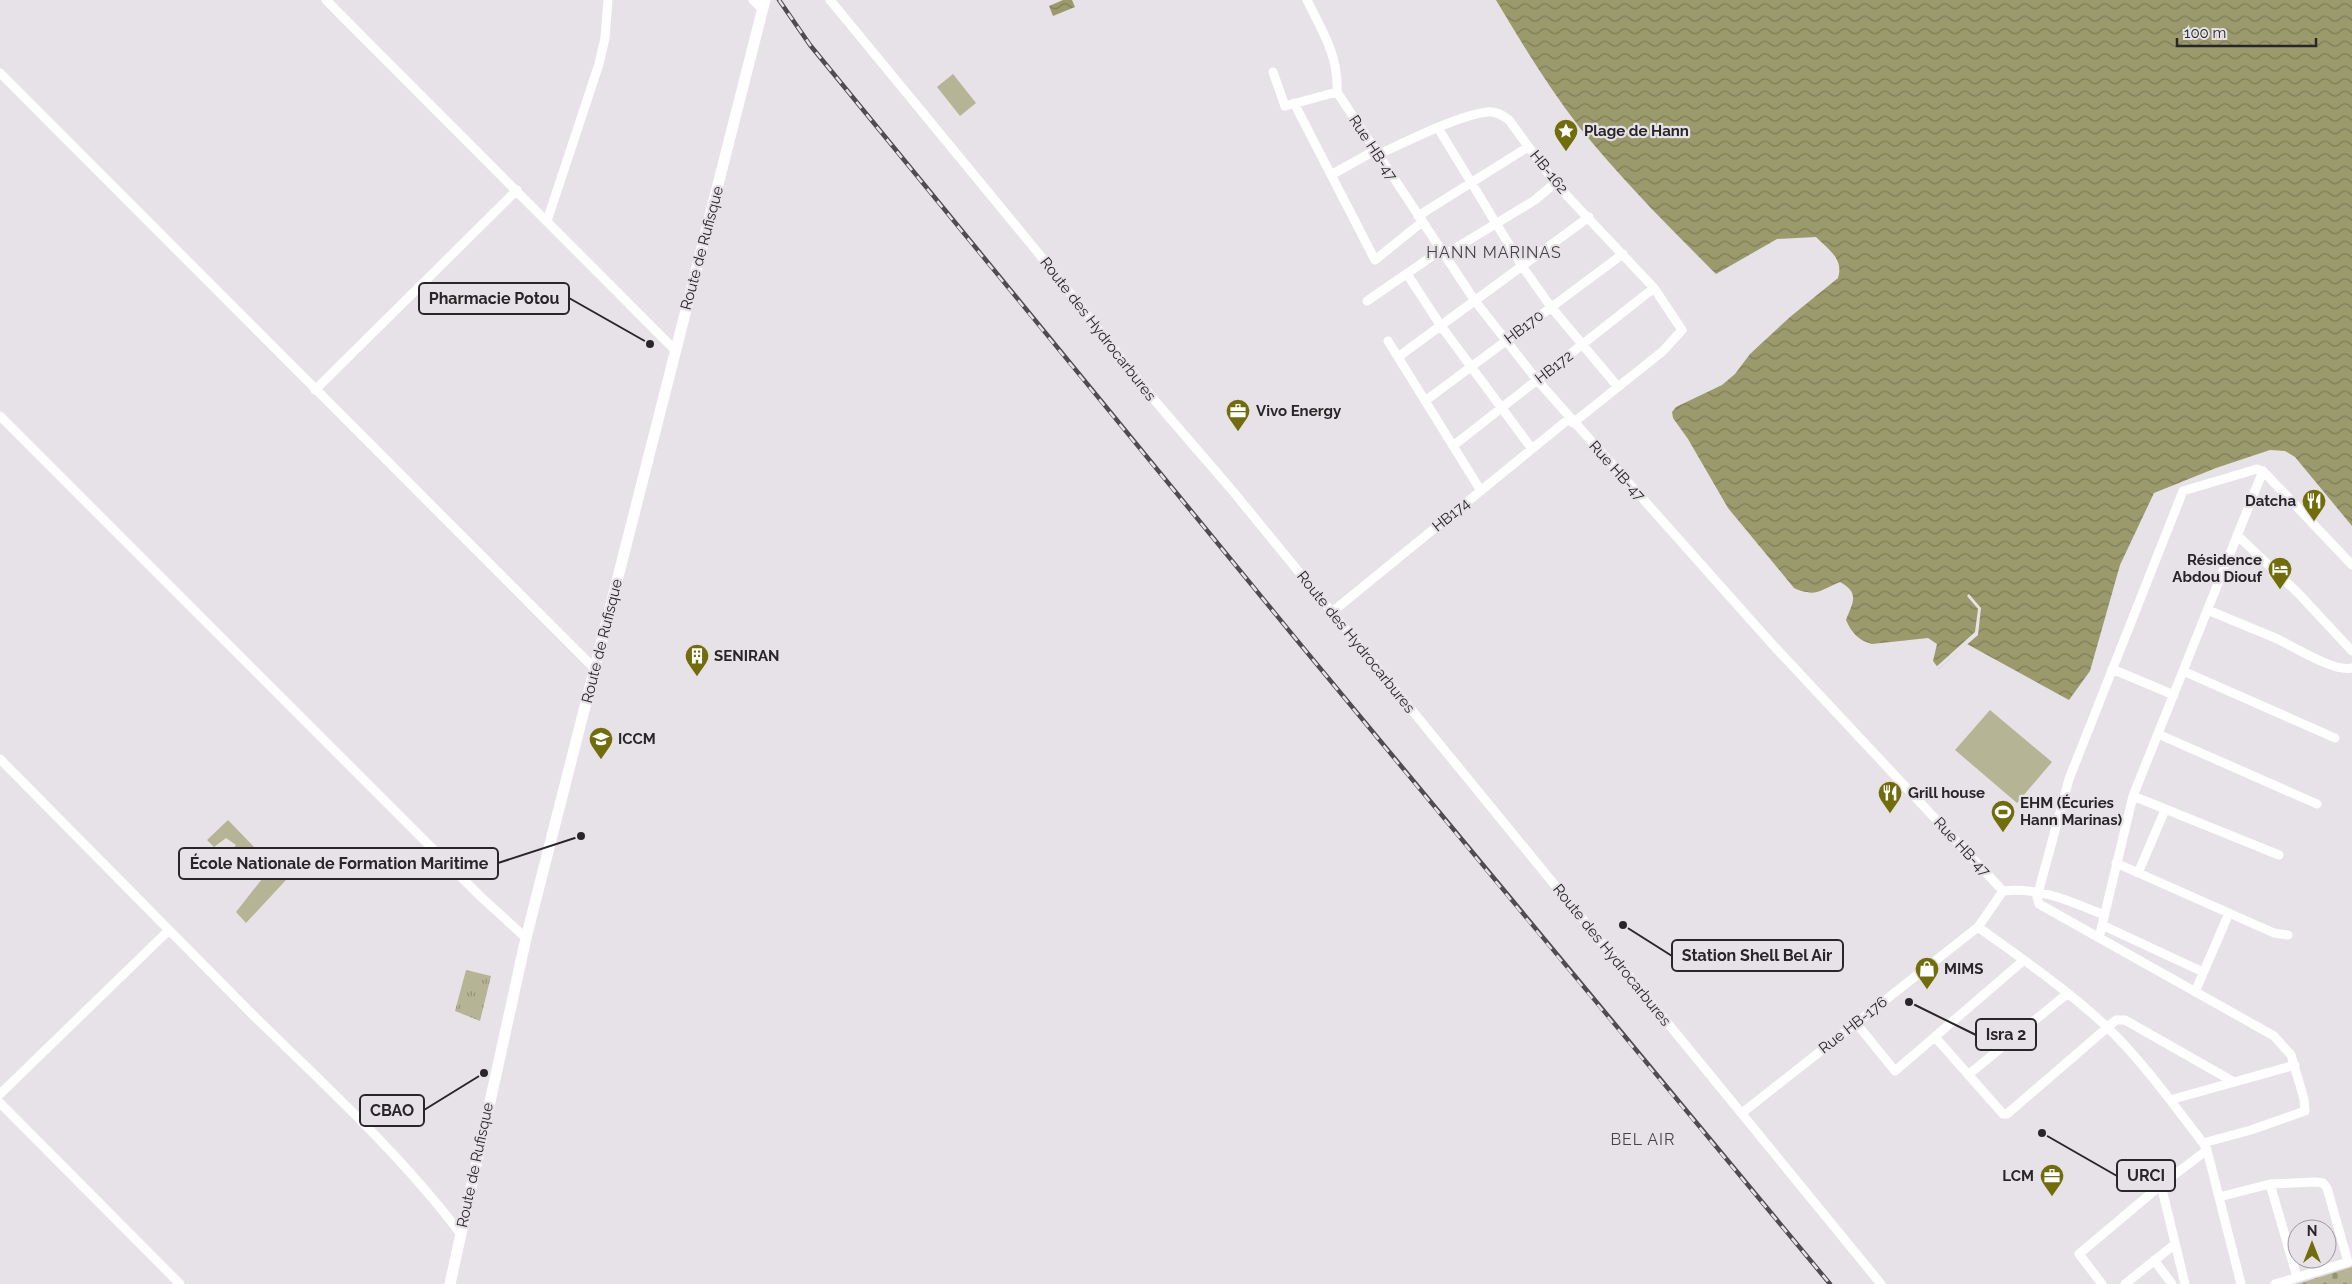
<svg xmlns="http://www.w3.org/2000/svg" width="2352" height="1284" font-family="Raleway,sans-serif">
  <defs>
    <pattern id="grass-tufts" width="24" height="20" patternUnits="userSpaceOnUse" patternTransform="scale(1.25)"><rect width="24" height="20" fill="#b5b596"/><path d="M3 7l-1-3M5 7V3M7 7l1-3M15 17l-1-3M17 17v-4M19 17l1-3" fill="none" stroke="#93937a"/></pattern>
    <pattern id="cemetery-stones" width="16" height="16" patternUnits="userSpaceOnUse" patternTransform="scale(1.25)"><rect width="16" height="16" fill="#b5b596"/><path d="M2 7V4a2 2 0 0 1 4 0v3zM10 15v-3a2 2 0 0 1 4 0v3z" fill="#93937a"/></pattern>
    <pattern id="water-waves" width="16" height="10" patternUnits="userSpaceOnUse" patternTransform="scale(1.25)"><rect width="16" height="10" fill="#9b9a6c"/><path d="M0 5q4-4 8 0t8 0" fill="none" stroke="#7e7d59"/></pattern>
  </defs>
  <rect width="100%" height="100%" fill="#e7e2e7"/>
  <path fill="url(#grass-tufts)" d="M466,970L491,976L480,1021L455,1011Z"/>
  <path fill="url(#cemetery-stones)" d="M2352,1267V1284H2297Z"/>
  <path fill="#b5b596" d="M953,74L976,103L960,116L937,87Z
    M1990,710L2052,762L2017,803L1955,750Z
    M228,820L286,880L246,923L236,912L262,879L237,852L231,857L228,855L236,845L226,838L214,847L207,840Z"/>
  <path fill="url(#water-waves)" d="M1063,0H1072L1075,7L1053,16L1049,6Z
    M1496,0H2352V526L2295,457L2285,451L2270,450L2216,468L2154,493L2120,565L2090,671L2069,700L1967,644L1939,669L1933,661L1937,644L1928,638L1872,644C1859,641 1851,632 1846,620C1853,602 1860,593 1840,582C1820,590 1816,598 1794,588L1728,508L1688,439L1673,418L1672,412L1676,407L1722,385L1735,374L1750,354L1790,317L1838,278C1844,259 1829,250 1816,237L1777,239L1716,274C1669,227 1622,180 1580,128C1549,88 1522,44 1496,0Z"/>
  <path fill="#e7e2e7" d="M1969,594L1981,608L1978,635L1939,669L1936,667L1975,632L1978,609L1967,596Z"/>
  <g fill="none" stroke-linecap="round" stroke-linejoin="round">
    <path stroke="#fff" stroke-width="9" d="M326,0L675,350
      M753,0L763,10
      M830,0L1035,249L1156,402L1231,489L1881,1284
      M1307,0C1322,31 1339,56 1337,92L1475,301L1537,380L1772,644L2003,891
      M1273,72L1285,106L1337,92
      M0,73L595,669
      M1294,103L1375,260L1422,222
      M1438,128L1522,266L1551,307L1618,387
      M1377,155C1406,142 1456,116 1487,112C1496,111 1502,115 1509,120L1555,183L1654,288L1682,330L1663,351L1573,423
      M1331,175L1374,151
      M1418,216L1528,147
      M547,221L599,64L605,38L608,0
      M1444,255L1535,200L1555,183
      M1407,274L1441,326L1532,449
      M1367,301L1441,250
      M1388,341L1481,491
      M1398,357L1589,217
      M315,390L517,190
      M1425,401L1623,254
      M0,416L480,896L526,938
      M1453,446L1654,288
      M2237,535L2298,593L2352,651
      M2208,610C2229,619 2251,628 2273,637C2292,645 2332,672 2352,668
      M1332,612L1570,418
      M2112,669L2174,695
      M2183,671L2335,738
      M2158,734L2317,804
      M0,759C84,843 166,928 250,1012C322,1083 399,1152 460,1233
      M2133,796L2279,855
      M2116,863L2274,933L2288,935
      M2138,873L2165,810
      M2003,891C2040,887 2070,901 2104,915
      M2102,925L2203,972
      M1978,927C2022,959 2068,990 2108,1028C2143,1062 2173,1104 2203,1143L2207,1150L2241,1284
      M2099,938L2133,796L2263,471
      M2195,992L2229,913
      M1856,1023L1895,1071L2024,960
      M1935,1037L2003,1114H2007L2116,1020H2125L2234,1082
      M1968,1075L2068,993
      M0,1094L168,931
      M2170,1100L2295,1065
      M0,1103L180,1284
      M1742,1113L1978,927L2003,891
      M2203,1143L2251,1130L2305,1111L2304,1099L2291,1055L2274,1036L2039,904L2037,897L2069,779L2183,491L2257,469L2263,471L2352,565
      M2270,1184L2297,1277
      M2161,1185L2185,1284
      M2219,1197L2270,1184L2316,1182L2323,1183L2327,1188L2348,1262L2275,1284
      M2154,1260L2172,1284
      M2102,1284L2079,1254L2161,1185L2207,1150
      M2125,1284L2175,1244"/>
    <path stroke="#fff" stroke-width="11" d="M450,1284L526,938L765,0"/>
    <defs>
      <path id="rail" d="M779,0L810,45C1148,460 1487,873 1830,1284"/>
    </defs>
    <use href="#rail" stroke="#4f4c4f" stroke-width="4.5"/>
    <use href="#rail" stroke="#e7e2e7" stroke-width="2.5" stroke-dasharray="8" stroke-linecap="butt"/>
  </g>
  <defs>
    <symbol id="sight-pin" viewBox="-11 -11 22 30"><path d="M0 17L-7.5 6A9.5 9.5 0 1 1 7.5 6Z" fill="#716d0c" stroke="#e7e2e7"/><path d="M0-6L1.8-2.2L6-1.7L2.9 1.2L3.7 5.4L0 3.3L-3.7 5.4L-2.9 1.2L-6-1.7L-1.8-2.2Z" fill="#fff"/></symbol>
    <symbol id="office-pin" viewBox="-11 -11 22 30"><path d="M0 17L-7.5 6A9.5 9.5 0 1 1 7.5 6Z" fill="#716d0c" stroke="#e7e2e7"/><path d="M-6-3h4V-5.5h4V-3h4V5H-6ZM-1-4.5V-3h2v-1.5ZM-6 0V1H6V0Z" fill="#fff"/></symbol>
    <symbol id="restaurant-pin" viewBox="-11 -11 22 30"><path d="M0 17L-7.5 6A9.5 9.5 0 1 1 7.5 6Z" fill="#716d0c" stroke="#e7e2e7"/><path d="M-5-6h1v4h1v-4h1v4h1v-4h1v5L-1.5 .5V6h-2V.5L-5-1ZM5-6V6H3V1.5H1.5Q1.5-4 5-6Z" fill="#fff"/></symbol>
    <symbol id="hotel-pin" viewBox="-11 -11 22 30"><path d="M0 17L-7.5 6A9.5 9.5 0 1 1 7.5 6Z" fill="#716d0c" stroke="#e7e2e7"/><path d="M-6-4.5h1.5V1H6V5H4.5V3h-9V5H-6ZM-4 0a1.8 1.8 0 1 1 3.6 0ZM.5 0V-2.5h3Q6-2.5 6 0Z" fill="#fff"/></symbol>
    <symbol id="building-pin" viewBox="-11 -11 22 30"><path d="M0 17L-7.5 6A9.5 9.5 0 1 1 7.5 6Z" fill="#716d0c" stroke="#e7e2e7"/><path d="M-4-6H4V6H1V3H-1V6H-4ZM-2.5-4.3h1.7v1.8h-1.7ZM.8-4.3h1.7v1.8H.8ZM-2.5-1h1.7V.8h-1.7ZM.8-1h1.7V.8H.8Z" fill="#fff"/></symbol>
    <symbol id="university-pin" viewBox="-11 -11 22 30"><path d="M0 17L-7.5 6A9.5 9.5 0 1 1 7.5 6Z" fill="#716d0c" stroke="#e7e2e7"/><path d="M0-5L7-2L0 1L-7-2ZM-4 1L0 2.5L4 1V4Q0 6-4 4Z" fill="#fff"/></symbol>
    <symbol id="stadium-pin" viewBox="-11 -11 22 30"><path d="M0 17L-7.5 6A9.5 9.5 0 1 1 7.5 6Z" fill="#716d0c" stroke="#e7e2e7"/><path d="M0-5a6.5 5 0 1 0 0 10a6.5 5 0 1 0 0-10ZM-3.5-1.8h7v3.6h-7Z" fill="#fff"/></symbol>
    <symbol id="shop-pin" viewBox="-11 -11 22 30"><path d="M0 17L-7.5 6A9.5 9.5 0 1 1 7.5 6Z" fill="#716d0c" stroke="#e7e2e7"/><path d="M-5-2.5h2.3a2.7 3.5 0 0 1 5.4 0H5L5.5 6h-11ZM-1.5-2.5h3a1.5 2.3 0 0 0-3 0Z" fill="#fff"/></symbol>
  </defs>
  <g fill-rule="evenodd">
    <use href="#sight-pin" x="1552" y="117" width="28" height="38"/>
    <use href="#office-pin" x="1224" y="397" width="28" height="38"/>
    <use href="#restaurant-pin" x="2300" y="487" width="28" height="38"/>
    <use href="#hotel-pin" x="2266" y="555" width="28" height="38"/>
    <use href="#building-pin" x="683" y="642" width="28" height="38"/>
    <use href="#university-pin" x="587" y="725" width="28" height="38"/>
    <use href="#restaurant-pin" x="1876" y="779" width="28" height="38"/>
    <use href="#stadium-pin" x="1989" y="798" width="28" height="38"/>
    <use href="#shop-pin" x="1913" y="955" width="28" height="38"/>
    <use href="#office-pin" x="2038" y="1162" width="28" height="38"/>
  </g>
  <g text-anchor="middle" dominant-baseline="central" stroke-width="4.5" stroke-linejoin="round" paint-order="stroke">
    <g font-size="15" font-weight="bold" fill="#282628" stroke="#e7e2e7" text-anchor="start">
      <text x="1584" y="131">Plage de Hann</text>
      <text x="1256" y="411">Vivo Energy</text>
      <text x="2296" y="501" text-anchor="end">Datcha</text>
      <text x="2262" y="560" text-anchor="end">Résidence<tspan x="2262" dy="17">Abdou Diouf</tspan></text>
      <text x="714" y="656">SENIRAN</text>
      <text x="618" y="739">ICCM</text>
      <text x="1908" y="793">Grill house</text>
      <text x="2020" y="803">EHM (Écuries<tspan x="2020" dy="17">Hann Marinas)</tspan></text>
      <text x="1944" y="969">MIMS</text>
      <text x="2034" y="1176" text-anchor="end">LCM</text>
    </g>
    <g font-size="15" fill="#282628" stroke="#e7e2e7">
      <text transform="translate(1373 148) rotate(57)">Rue HB-47</text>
      <text transform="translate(1549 172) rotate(51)">HB-162</text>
      <text transform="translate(702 248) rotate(-75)">Route de Rufisque</text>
      <text transform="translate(1524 327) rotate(-37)">HB170</text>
      <text transform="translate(1098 329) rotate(52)">Route des Hydrocarbures</text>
      <text transform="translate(1554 367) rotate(-38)">HB172</text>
      <text transform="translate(1617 471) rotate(48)">Rue HB-47</text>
      <text transform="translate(1451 515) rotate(-39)">HB174</text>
      <text transform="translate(602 641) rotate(-76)">Route de Rufisque</text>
      <text transform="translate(1356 642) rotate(51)">Route des Hydrocarbures</text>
      <text transform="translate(1962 847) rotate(47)">Rue HB-47</text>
      <text transform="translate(1612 955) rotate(51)">Route des Hydrocarbures</text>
      <text transform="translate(1853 1025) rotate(-38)">Rue HB-176</text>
      <text transform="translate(475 1165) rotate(-78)">Route de Rufisque</text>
    </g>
    <g font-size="16" letter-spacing="1" fill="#464246" stroke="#e7e2e7">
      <text x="1494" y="252">HANN MARINAS</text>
      <text x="1643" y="1139">BEL AIR</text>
    </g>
  </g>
  <path fill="none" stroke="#282628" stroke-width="2" d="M650 344L569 298M581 836L498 863M1623 925L1672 956M1909 1002L1976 1035M484 1073L424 1110M2042 1133L2117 1176"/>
  <g fill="#282628" stroke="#e7e2e7" stroke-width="2">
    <circle cx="650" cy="344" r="5"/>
    <circle cx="581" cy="836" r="5"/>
    <circle cx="1623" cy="925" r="5"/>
    <circle cx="1909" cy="1002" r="5"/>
    <circle cx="484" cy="1073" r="5"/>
    <circle cx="2042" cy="1133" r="5"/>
  </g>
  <g fill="#e7e2e7" stroke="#282628" stroke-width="2">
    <rect x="419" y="283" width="150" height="31" rx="5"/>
    <rect x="179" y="848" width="319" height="31" rx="5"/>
    <rect x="1672" y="940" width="171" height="31" rx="5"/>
    <rect x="1976" y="1019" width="60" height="31" rx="5"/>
    <rect x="360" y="1095" width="64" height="31" rx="5"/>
    <rect x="2117" y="1160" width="58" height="31" rx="5"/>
  </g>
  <g font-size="16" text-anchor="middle" font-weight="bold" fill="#282628">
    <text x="494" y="304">Pharmacie Potou</text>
    <text x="339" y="869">École Nationale de Formation Maritime</text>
    <text x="1757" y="961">Station Shell Bel Air</text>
    <text x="2006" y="1040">Isra 2</text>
    <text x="392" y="1116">CBAO</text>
    <text x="2146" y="1181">URCI</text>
  </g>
  <g transform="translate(2312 1244)"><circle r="24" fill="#e7e2e7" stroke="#9b979b"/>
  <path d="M0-4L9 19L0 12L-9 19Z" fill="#716d0c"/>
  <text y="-8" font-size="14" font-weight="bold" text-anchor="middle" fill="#282628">N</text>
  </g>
  <path d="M2177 38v8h139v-8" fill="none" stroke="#282628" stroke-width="2.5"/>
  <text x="2184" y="38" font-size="15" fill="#282628" stroke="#e7e2e7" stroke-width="4" paint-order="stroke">100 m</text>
</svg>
